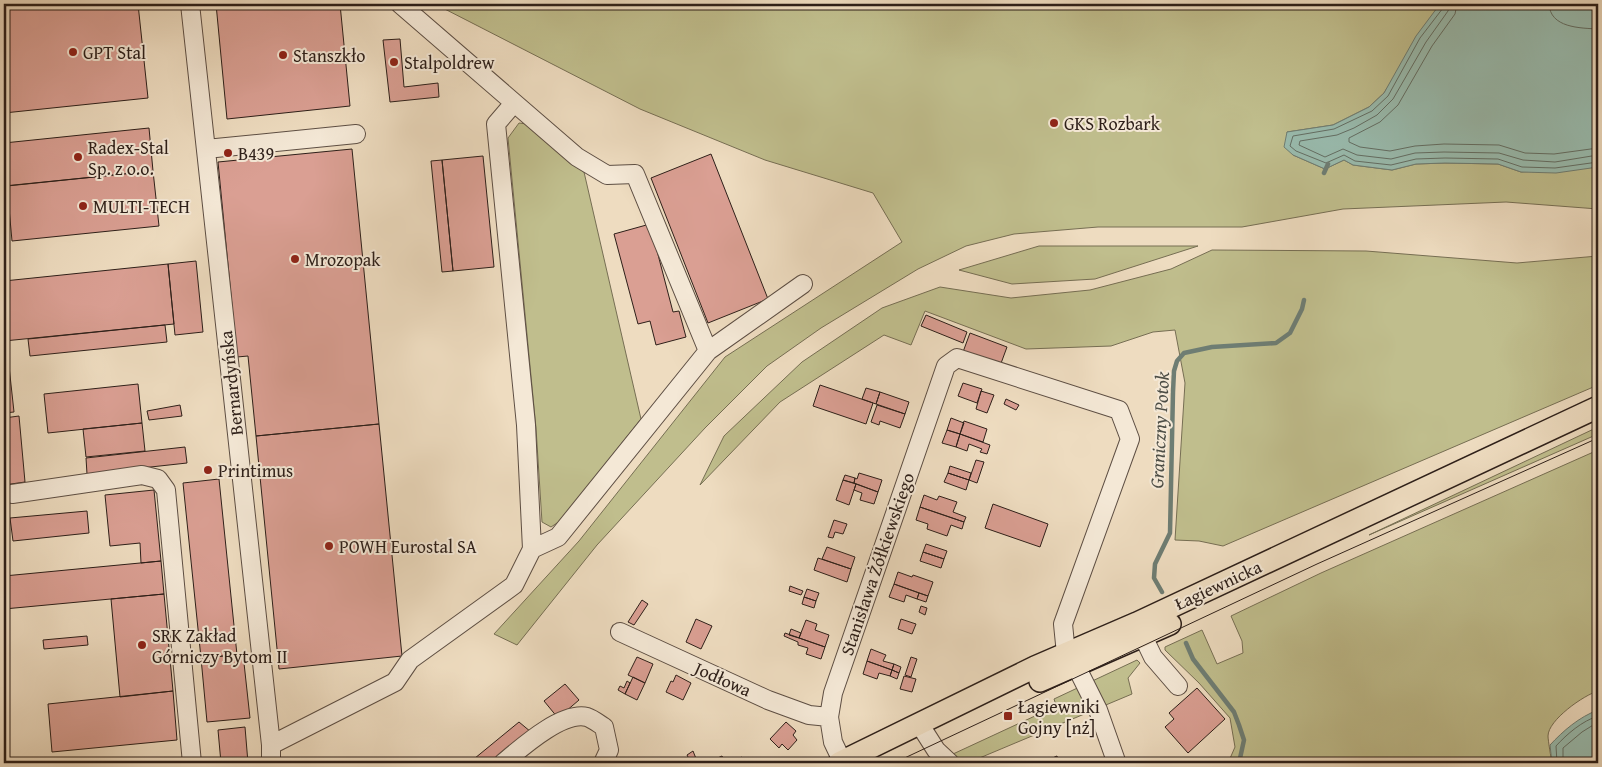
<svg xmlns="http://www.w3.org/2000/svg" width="1602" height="767" font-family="'Gentium Book Plus',serif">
  <rect width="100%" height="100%" fill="#eedcc0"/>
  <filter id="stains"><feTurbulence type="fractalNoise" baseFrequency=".004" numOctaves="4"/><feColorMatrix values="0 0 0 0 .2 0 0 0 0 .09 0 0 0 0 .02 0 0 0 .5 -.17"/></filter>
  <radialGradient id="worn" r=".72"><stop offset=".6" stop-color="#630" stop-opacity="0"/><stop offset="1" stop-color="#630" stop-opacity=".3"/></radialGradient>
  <path fill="#c0be8d" stroke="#766e53" d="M435,4H1440L1384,93L1369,107L1333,125L1287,132L1293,155L1325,169L1344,160L1353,165L1392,170L1416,164L1445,163L1498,164L1521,172L1598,167V209L1506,202L1343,209L1242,227H1098L1014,234L966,246L918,269L821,328L767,366L705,428L597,545L517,645L494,634L579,541L725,357L902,242L873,193L765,160L640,109Z
    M519,123L527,124L584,172L641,419L560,521L551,527L542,522L536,428L508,138Z
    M1039,246H1198L1095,279L1012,284L959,270Z
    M1212,250L1366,251L1517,263L1598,256V385L1223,546L1199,541L1175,540L1185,383L1175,330L1153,332L1111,346L1026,349L925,311L911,345L884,335L780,402L700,485L724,436L802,362L882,308L940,287L1011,298L1090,290L1171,269Z
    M1598,427V434L1369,535Z
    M1598,450V691C1584,695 1548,720 1548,736C1548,740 1551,758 1552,763H1228L1235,747L1230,718L1199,683L1165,650V647L1202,630L1217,664L1243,653L1242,641L1231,616L1321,573Z
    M1137,660L1140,663L1128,678L1132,694L970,762L955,757L953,754L1050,709L1056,705L1054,699Z"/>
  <path fill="#99bcaf" stroke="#6e7d73" d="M1440,4H1558L1598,10V167L1556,173L1521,172L1498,164L1445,163L1416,164L1392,170L1353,165L1344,160L1325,169L1293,155L1284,147L1287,132L1333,125L1369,107L1384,93L1416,36Z
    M1598,710V763H1552L1550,745C1563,731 1579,717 1598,710Z"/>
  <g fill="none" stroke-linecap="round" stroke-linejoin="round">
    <path stroke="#636e64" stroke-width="1" d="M1444,4L1443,8L1420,38L1388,96L1372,111L1334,129L1293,136L1290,146L1296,151L1326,163L1344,155L1355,161L1391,165L1416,159L1445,158L1498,159L1522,167L1555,168L1598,162
      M1450,4L1448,11L1426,42L1393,99L1377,115L1354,128L1337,135L1300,141L1299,145L1325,157L1343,149L1357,155L1391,159L1415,153L1444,152L1499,153L1523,160L1555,162L1598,155
      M1457,4L1455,14L1432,46L1398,105L1380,122L1349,138V142L1360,147L1390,151L1415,146L1444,144L1499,145L1525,153L1554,154L1598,148
      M1549,4C1550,28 1580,28 1598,29
      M1557,763L1556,746C1567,734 1582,721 1598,716
      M1563,763V748L1582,732L1598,722"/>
    <path stroke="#6e7d73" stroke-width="4.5" d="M1324,173L1328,164
      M1162,592L1154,578L1155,564L1170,533L1173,392L1174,371L1177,361L1184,353L1212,347L1276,343L1290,333L1302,309L1304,300
      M1186,643L1193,659L1234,712L1239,725L1244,740L1239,763"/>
  </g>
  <path fill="#da9f93" stroke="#2d1f19" d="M32,4H138L148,98L4,113V7Z
    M216,4H340L350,106L227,119Z
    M400,39L404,87L438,83L439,97L390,102L383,40Z
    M149,128L153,171L4,186V143Z
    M352,149L379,424L256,436L248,356L237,357L218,162Z
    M711,154L768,299L708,323L651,178Z
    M483,156L494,267L453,271L442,160Z
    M442,160L453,271L442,272L431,161Z
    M153,171L159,226L12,241L7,186Z
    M650,224L673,312L679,311L686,337L656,345L650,321L638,324L614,234Z
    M196,261L203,332L175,335L168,264Z
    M168,264L174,324L4,341V281Z
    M926,315L967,332L963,343L921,326Z
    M165,325L167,342L30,356L28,339Z
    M970,333L1007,347L1000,366L963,352Z
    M7,348L14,412L4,413V349Z
    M963,383L982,389L977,403L958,396Z
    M138,384L142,423L48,433L44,394Z
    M820,385L873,403L866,424L813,406Z
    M866,388L880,392L876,404L862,399Z
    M981,391L994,395L987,413L976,409Z
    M880,392L909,402L905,414L876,404Z
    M1006,399L1019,405L1016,410L1004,404Z
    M180,405L182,416L149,420L147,411Z
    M877,405L905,414L900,428L880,421L879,425L871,422Z
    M19,416L25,482L4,485V418Z
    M951,418L964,423L960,434L947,430Z
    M964,421L987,429L983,442L960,434Z
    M142,423L145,451L86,457L83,429Z
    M379,424L402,656L279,669L256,436Z
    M947,430L960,434L956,447L942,443Z
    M960,434L990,445L987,454L980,452L982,449L969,444L967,451L956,447Z
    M185,447L187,463L87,474L86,458Z
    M976,460L984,462L977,483L969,480Z
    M950,466L971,473L969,480L948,473Z
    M859,473L882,480L878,492L854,483L855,478L857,479Z
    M948,473L969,480L966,490L944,482Z
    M845,475L855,478L854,483L843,480Z
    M219,479L237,655L201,658L183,483Z
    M843,480L856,484L849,505L836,500Z
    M856,484L878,492L874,504L860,500L862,493L854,490Z
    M154,490L161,561L141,563L140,543L110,546L105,495Z
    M924,495L937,500L939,496L957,502L953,512L966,517L964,522L920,507Z
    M993,504L1048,524L1040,547L985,528Z
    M920,507L964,522L962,529L951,525L947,536L927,529L928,524L916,520Z
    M87,511L89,533L13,541L10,518Z
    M834,520L847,524L843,534L835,532L833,538L828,537Z
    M926,544L947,551L944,559L923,552Z
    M827,547L855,557L851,569L822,559Z
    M923,552L944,559L941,568L920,561Z
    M818,558L851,569L847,582L814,570Z
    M161,561L164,594L4,609V576Z
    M898,572L912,577L913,575L933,582L928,596L894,584Z
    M894,584L919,593L917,599L906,595L904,602L889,597Z
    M790,586L803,591L801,595L789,591Z
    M807,589L819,593L816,601L804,597Z
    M919,593L928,596L926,602L917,599Z
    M164,594L173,691L120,697L111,599Z
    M804,597L816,601L814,608L802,604Z
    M642,600L648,604L634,625L628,622Z
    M921,606L927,608L925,615L919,612Z
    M696,619L712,626L701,649L686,642Z
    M901,619L916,624L912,634L898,629Z
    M806,620L817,624L815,630L829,635L825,647L799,638Z
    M791,629L801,633L799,638L789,635Z
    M785,633L825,647L821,659L806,654L808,648L798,645V642L784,636Z
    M87,636L88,645L44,649L43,640Z
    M871,649L886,655L883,661L894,664L892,670L867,661Z
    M243,654L250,718L207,722L201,658Z
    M637,657L653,664L645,683L628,675Z
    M911,657L917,659L911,677L905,675Z
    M867,661L892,670L890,676L879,673L877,679L863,674Z
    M894,664L901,667L899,673L892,670Z
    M892,670L899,673L897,679L890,676Z
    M676,675L691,683L683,700L666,692L671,681L673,682Z
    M904,676L916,679L912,692L900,689Z
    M633,677L645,683L637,700L625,694Z
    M627,681L630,683L625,694L618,690L620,686L624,688Z
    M565,684L579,700L558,718L544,701Z
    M1197,688L1225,719L1188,753L1165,727L1174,719L1169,713Z
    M173,691L177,740L52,752L48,704Z
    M519,722L531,732L494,763H469Z
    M786,722L796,731L793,735L797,740L788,750L782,744L779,748L770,739Z
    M245,727L248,763H221L218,730Z
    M693,751L697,761L691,763L687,755Z
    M722,756L726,763H712L711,761Z
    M1057,756L1059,763H1041Z
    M742,757L746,763H730Z"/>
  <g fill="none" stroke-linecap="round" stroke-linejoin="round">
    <defs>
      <path id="minor" d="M190,4L271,745V763
        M400,4L577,157L607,175L635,174L708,351
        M206,149L356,134
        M12,494L142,475L158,479L166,490L192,763
        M532,549L558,537L708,351L803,284
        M1138,626L1153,657L1178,686
        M620,632L768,700L809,715L829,717
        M920,725L936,750L950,763
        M271,745L395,682L410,660L514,585L532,549L526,425L496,124L514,103
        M503,763C521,748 562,711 587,717C593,719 599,724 604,727L609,750L603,763
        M843,763L833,742L829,717L833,693L946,366L957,358L1119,410L1130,439L1063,624L1065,644L1098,710L1116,761L1113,763"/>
      <path id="major" d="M1040,681L1170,624
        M839,763L1035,667L1137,623L1598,407"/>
    </defs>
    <use href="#minor" stroke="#5d4e43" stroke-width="20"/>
    <use href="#major" stroke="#2d1f19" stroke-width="24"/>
    <use href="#minor" stroke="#f4e8d6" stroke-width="18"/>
    <use href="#major" stroke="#eedcc0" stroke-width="21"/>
    <path stroke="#2d1f19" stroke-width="1" d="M894,763L1317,564L1598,438"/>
  </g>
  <g fill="#8f2418" stroke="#f4e8d6" stroke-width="2">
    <circle cx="73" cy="52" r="5"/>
    <circle cx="283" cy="55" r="5"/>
    <circle cx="394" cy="62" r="5"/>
    <circle cx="1054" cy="123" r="5"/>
    <circle cx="228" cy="153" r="5"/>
    <circle cx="78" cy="157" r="5"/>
    <circle cx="83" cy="206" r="5"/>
    <circle cx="295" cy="259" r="5"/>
    <circle cx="208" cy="470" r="5"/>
    <circle cx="329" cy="546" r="5"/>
    <circle cx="142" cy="645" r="5"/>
    <rect x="1003" y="711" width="10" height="10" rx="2.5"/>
  </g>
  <g text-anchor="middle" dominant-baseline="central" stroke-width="4" stroke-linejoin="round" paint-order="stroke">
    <g font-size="18" fill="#2d1f19" stroke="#f4e8d6" text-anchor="start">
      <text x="83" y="52">GPT Stal</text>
      <text x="293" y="55">Stanszkło</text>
      <text x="404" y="62">Stalpoldrew</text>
      <text x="1064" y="123">GKS Rozbark</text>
      <text x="88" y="147">Radex-Stal<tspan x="88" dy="21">Sp. z o.o.</tspan></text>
      <text x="238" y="153">B439</text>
      <text x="93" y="206">MULTI-TECH</text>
      <text x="305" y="259">Mrozopak</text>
      <text x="218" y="470">Printimus</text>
      <text x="339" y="546">POWH Eurostal SA</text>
      <text x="152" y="635">SRK Zakład<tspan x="152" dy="21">Górniczy Bytom II</tspan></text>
      <text x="1018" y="706">Łagiewniki<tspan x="1018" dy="21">Gojny [nż]</tspan></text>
    </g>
    <g font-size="18" fill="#2d1f19" stroke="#f4e8d6">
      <text transform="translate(231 383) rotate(-96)">Bernardyńska</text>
      <text transform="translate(877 564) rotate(-71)">Stanisława Żółkiewskiego</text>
      <text transform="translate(1218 585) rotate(-25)">Łagiewnicka</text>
      <text transform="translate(723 679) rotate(24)">Jodłowa</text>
    </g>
    <g font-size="19" font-style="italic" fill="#4d4e46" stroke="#f4e8d6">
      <text transform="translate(1159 430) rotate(-87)">Graniczny Potok</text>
    </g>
  </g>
  <rect width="1602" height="767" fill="none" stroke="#eedcc0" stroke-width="20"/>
  <rect x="5" y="5" width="1592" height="757" fill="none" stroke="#2d1f19" stroke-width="2.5"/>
  <rect x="10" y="10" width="1582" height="747" fill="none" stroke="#2d1f19"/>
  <rect width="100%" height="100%" filter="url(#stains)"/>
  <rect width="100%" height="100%" fill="url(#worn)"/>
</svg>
